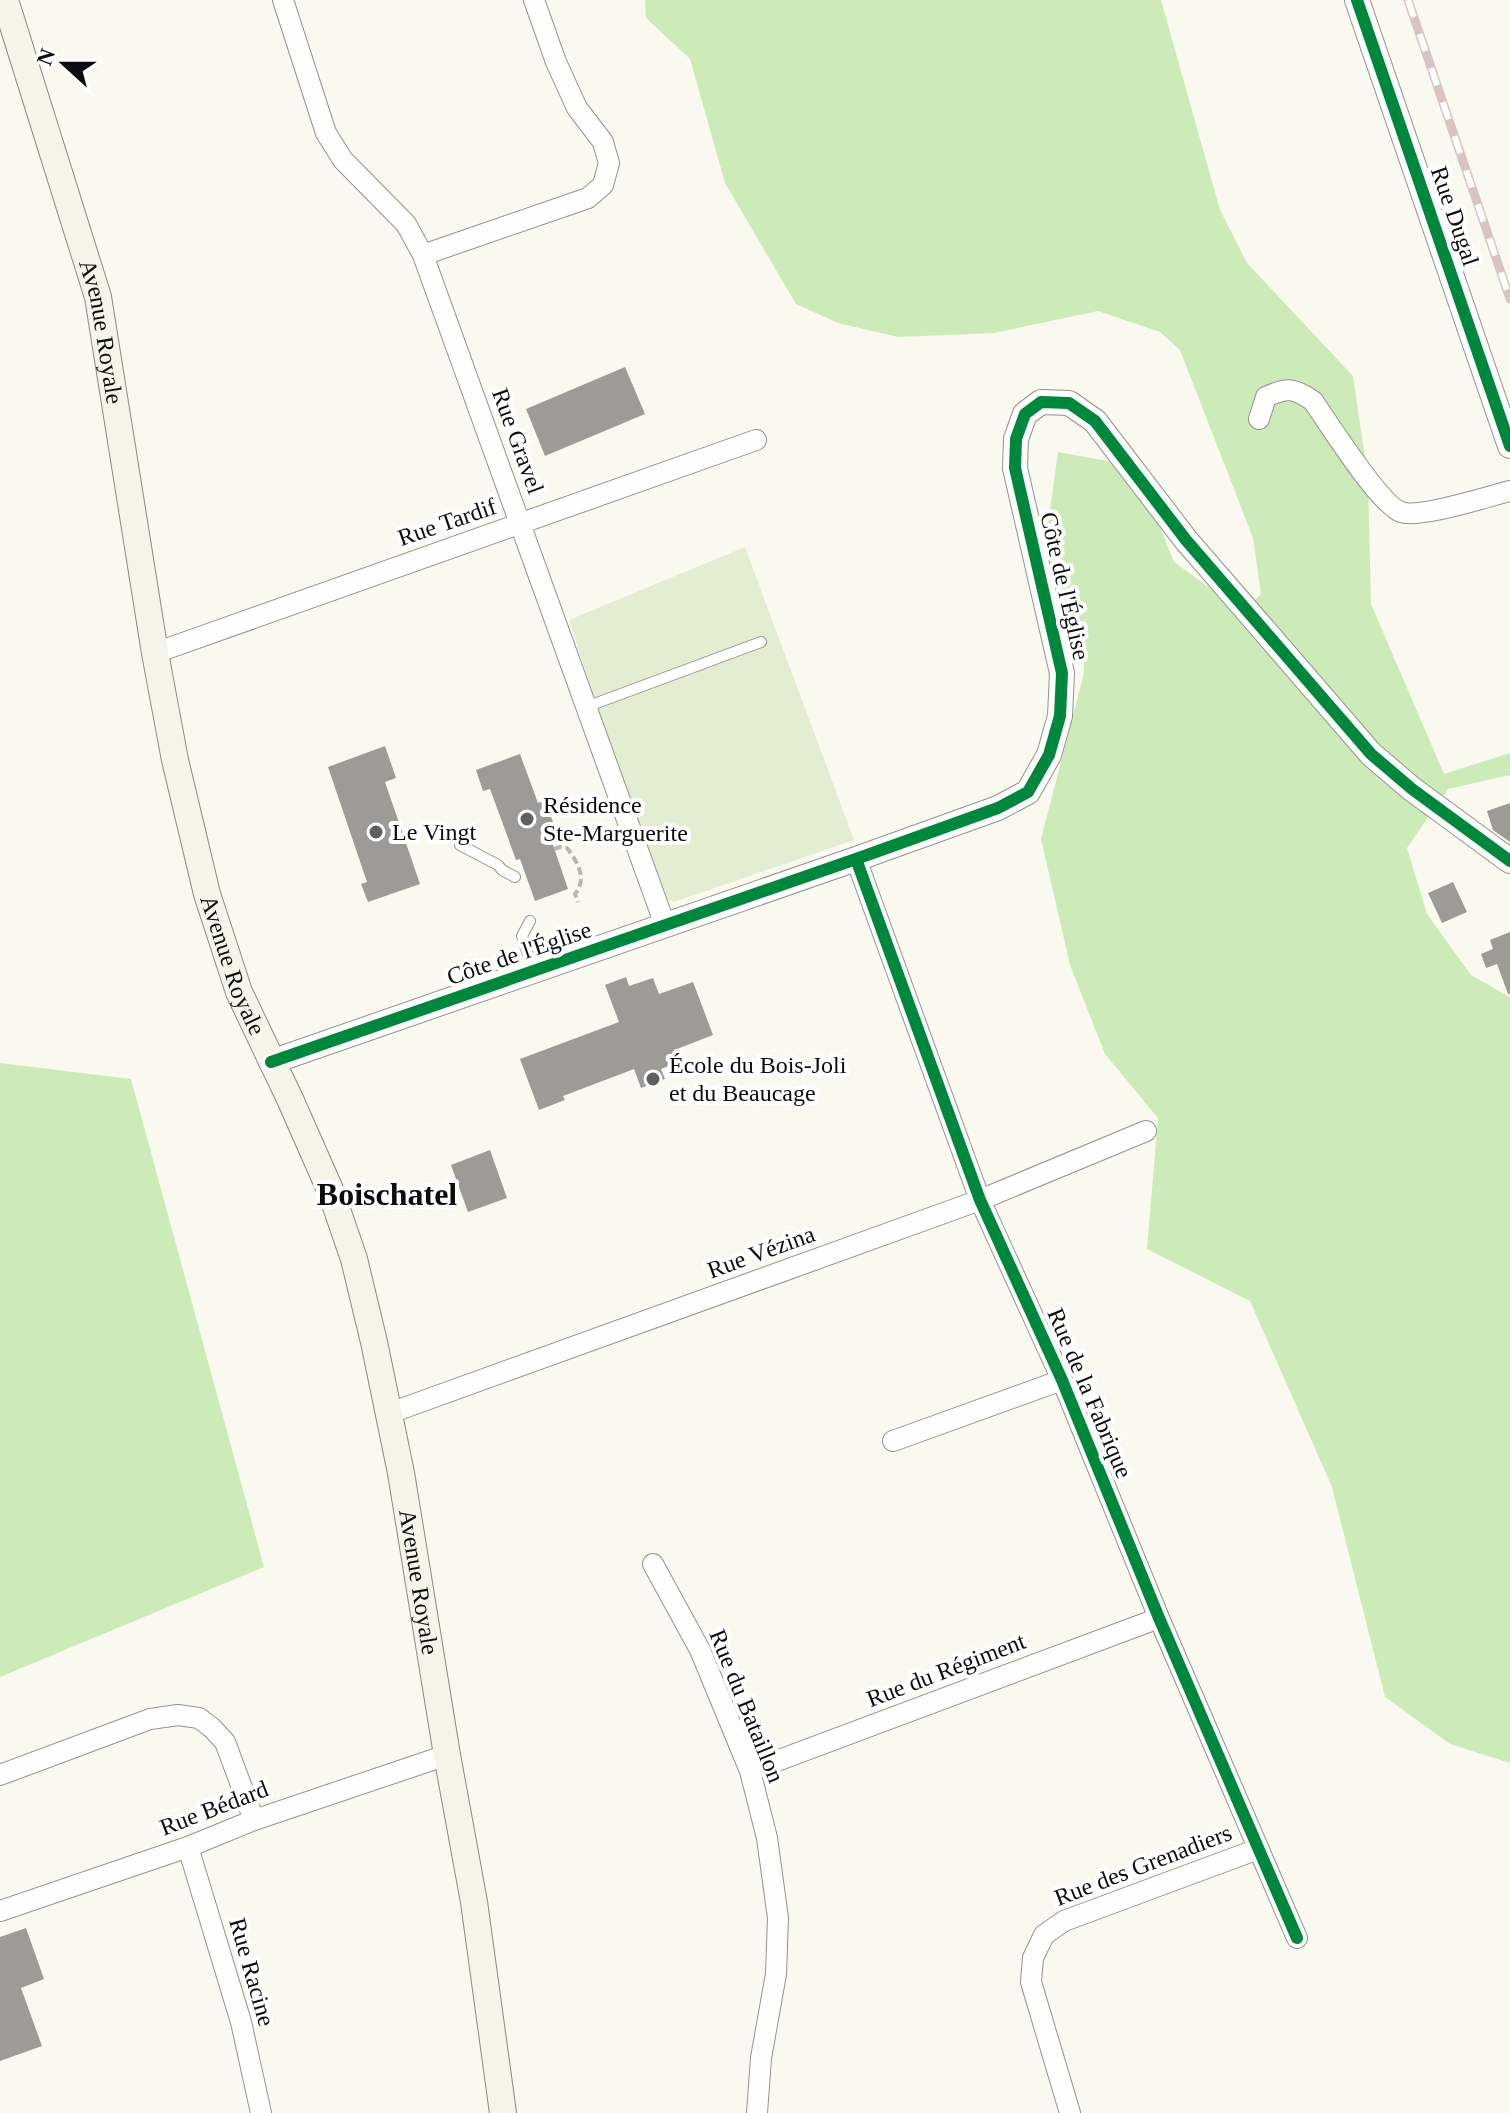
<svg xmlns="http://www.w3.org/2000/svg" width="1510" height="2113" font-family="'Times New Roman',serif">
  <rect width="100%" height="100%" fill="#faf9ef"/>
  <path fill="#cdebb9" d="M645,0H1161L1220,210L1247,263L1353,376L1368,478L1371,604L1444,774L1510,753V775L1448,789L1407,848L1427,914L1471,975L1510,997V1763L1450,1744L1385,1697L1332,1487L1250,1301L1147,1249L1158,1118L1105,1054L1070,965L1041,839L1084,673L1083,631L1042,570L1058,452L1113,462L1141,480L1174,562L1213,590L1255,600L1261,594L1253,538L1180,350L1160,332L1098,311L994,333L898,337L838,323L796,304L725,183L690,59L646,18Z
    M0,1063L131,1079L264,1567L0,1677Z"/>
  <path fill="#e3edd1" d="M745,547L854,840L674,902L658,896L569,620Z"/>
  <path fill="#9c9b95" d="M625,367L645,414L545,456L526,409Z
    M385,746L396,778L385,782L420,884L368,902L361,884L367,882L328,767Z
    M520,754L538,803L545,800L558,836L551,839L568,889L535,901L520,859L516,860L490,789L483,791L476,770Z
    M1510,803V842L1493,830L1487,811Z
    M1453,882L1467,912L1442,923L1428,893Z
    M1510,932V994H1508L1497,964L1486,968L1481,954L1493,949L1490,940Z
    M626,977L629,986L653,978L659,994L693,982L713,1035L677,1049L682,1061L661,1069L665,1079L641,1088L634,1069L563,1096L565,1100L539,1110L520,1059L619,1022L605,985Z
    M490,1150L507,1198L468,1212L451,1165Z
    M26,1928L44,1979L21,1988L42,2046L0,2061V1937Z"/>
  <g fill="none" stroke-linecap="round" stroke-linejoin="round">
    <defs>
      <path id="service" d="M586,707L761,642
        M460,845L498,865L502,870L515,877
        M530,921L522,936L533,970"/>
      <path id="minor" d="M283,0L326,133L343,160L406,224L423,255L665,925
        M423,255L588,198L603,185L609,163L603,142L577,108L556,62L534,0
        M1259,419L1266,397C1287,387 1295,388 1313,401C1329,424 1380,505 1401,512C1419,519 1489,496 1510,491
        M155,653L756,440
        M856,859L980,1200L1062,1380L1159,1618L1297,1938
        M390,1413L980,1200L1146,1131
        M893,1441L1062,1380
        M653,1564L700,1650L750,1771L767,1838L778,1918L776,1974L761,2058L757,2113
        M750,1771L1159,1618
        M0,1775L150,1719L178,1715L199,1718L212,1728L225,1742L254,1820
        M188,1847L241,2022L261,2113
        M0,1911L188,1847L254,1820L447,1755
        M1070,2113L1031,1982L1033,1958L1044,1935L1064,1921L1258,1849"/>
      <path id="tertiary" d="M1357,0L1510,446
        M271,1062L856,859L998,808L1028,792L1049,755L1060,716L1062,673L1015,468L1016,439L1025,414L1041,402L1069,403L1095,421L1186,540L1371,754L1412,789L1510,861"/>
      <g id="secondary">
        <path id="s1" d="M5,0L98,297L155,653L175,760L207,894L239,992L290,1099L331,1192L354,1259L374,1342L401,1473L447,1755L474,1902L503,2113"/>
      </g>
    </defs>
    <use href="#service" stroke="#93938e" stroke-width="12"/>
    <use href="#minor" stroke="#93938e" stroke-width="22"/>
    <use href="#tertiary" stroke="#93938e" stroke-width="26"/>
    <use href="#secondary" stroke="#8a8985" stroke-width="28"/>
    <path stroke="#b7b7b5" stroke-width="4" stroke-dasharray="8 4" stroke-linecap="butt" d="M554,849L560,847L567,848C577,861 588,879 575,894L578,902"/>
    <use href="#service" stroke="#fefefd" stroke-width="10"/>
    <use href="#minor" stroke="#fefefd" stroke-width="20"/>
    <use href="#tertiary" stroke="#fefefd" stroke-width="24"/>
    <use href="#secondary" stroke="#f4f4e8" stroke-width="26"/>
    <defs>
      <path id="rail" d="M1408,0L1510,299"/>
    </defs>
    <use href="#rail" stroke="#d9c4c1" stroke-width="9"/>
    <use href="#rail" stroke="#fff" stroke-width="6" stroke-dasharray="18" stroke-linecap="butt"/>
    <defs>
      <path id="cycleway" d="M1357,0L1510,446
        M856,859L980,1200L1062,1380L1159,1618L1297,1938
        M271,1062L856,859L998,808L1028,792L1049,755L1060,716L1062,673L1015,468L1016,439L1025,414L1041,402L1069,403L1095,421L1186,540L1371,754L1412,789L1510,861"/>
    </defs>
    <use href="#cycleway" stroke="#fff" stroke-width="17"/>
    <use href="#cycleway" stroke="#00873e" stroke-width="12"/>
  </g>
  <g fill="#5f5f5b" stroke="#fff" stroke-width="3">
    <circle cx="527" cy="819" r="8"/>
    <circle cx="376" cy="832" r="8"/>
    <circle cx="653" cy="1079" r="8"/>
  </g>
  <g text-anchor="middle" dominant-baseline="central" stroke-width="8" stroke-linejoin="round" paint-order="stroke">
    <g font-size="24" fill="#0c0c0c" stroke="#fff">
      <text transform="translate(1455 216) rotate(71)">Rue Dugal</text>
      <text stroke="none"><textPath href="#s1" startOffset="346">Avenue Royale</textPath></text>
      <text transform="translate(518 441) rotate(70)">Rue Gravel</text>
      <text transform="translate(447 522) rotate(-19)">Rue Tardif</text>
      <text transform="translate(1065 586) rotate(77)">Côte de l'Église</text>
      <text transform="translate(519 953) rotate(-19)">Côte de l'Église</text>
      <text stroke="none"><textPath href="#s1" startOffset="994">Avenue Royale</textPath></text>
      <text transform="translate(761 1252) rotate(-20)">Rue Vézina</text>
      <text transform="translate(1090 1393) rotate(67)">Rue de la Fabrique</text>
      <text stroke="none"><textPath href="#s1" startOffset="1642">Avenue Royale</textPath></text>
      <text transform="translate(946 1670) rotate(-21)">Rue du Régiment</text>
      <text transform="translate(747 1706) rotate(68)">Rue du Bataillon</text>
      <text transform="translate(214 1808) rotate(-21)">Rue Bédard</text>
      <text transform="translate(1143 1865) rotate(-21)">Rue des Grenadiers</text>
      <text transform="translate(252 1972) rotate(74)">Rue Racine</text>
    </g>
    <g font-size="24" fill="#0c0c0c" stroke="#fff" text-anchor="start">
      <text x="543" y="805">Résidence<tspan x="543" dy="28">Ste-Marguerite</tspan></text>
      <text x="392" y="832">Le Vingt</text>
      <text x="669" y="1065">École du Bois-Joli<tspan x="669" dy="28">et du Beaucage</tspan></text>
    </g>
    <g font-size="32" font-weight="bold" fill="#0c0c0c" stroke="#fff">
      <text x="387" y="1194">Boischatel</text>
    </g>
  </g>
  <g transform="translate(64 64) rotate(291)" stroke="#ffffff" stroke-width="6" paint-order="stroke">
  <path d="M0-6L14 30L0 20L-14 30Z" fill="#0c0c0c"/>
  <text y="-12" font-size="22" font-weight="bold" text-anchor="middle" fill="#0c0c0c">N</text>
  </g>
</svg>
